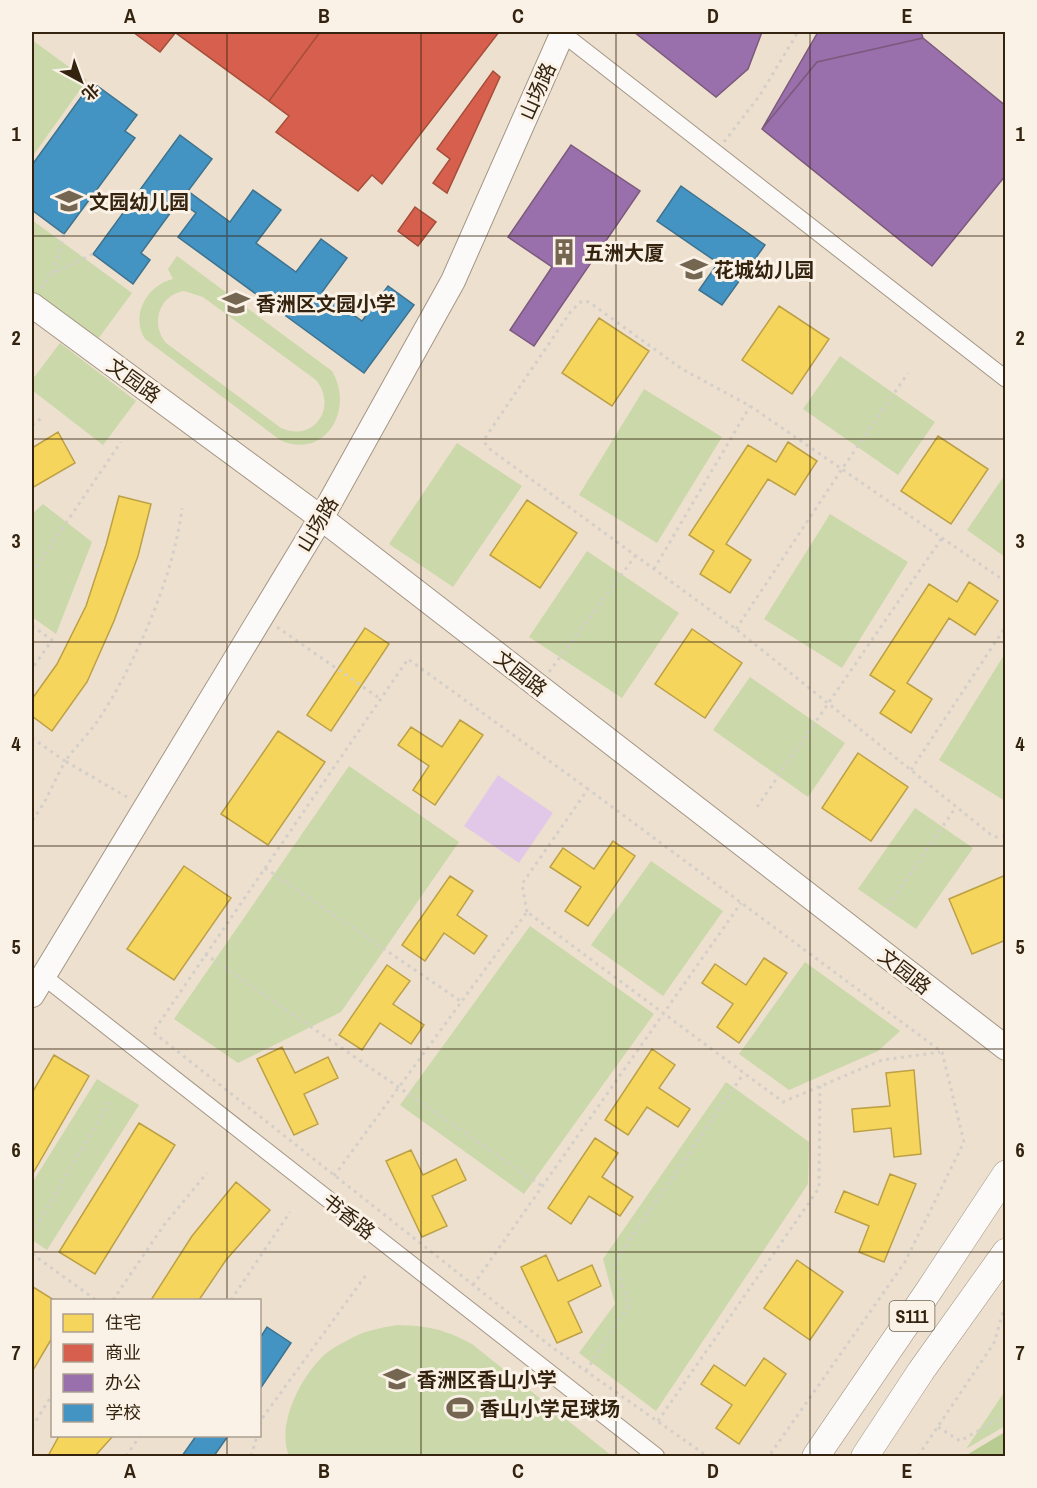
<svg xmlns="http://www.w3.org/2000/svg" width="1037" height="1488" font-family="'Archivo Narrow','Noto Sans SC',sans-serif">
  <rect width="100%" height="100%" fill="#eee0cf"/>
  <path fill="#cad8aa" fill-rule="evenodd" d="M32,40L87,80L32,157Z
    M32,220L132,293L95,343L32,296Z
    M177,256L332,371C355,409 325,461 280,440L145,339C130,316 147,285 173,279L168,269ZM184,291L203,297L316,380C338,407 314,443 281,428L166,343C150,324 159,295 184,291Z
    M60,343L136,401L103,445L32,390V380Z
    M840,356L935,422L898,475L803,409Z
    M644,389L722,437L657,543L579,495Z
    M457,443L522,486L453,587L389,544Z
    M1004,476L1006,477L1005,557L967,530Z
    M43,504L92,542L56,634L32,617V514Z
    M830,514L908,562L842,668L764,619Z
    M587,551L679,613L622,698L529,637Z
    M1004,655H1006L1005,801L939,760Z
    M750,677L845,743L808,797L713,730Z
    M349,766L459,842L341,1012L238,1063L174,1019Z
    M915,808L973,848L916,929L858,889Z
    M651,861L723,911L663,996L591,945Z
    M530,926L654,1014L524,1194L400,1105Z
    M805,962L900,1031L878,1051L789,1090L739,1054Z
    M97,1079L139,1105L47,1250L32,1240V1183Z
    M726,1082L809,1142L808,1184L656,1411L579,1353L615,1304L603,1259Z
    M397,1325C428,1326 444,1329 472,1344L612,1456H289C276,1424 301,1377 324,1355C331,1349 340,1344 348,1340C363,1331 380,1328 397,1325Z
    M1005,1391V1426L966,1449Z"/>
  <path fill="#b8cb90" d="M1005,1432V1456H965Z"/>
  <path fill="#e2c8e8" d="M498,775L553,813L519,863L464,826Z"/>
  <path fill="#f6d55c" stroke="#bca045" stroke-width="1.5" d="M779,306L829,339L792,394L742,360Z
    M599,318L649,351L612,406L562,373Z
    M58,432L75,463L32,488V448Z
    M938,436L988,469L951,524L901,491Z
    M788,442L817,461L795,495L768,479L726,544L751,560L730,593L700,574L714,551L689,535L748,445L776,462Z
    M119,496L151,504L138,556L114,621L87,682L52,731L32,716V699L57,664L86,606L106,545Z
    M527,500L577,533L540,588L490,555Z
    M969,582L998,601L975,635L949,618L907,683L932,699L911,733L880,713L895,691L870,675L929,584L957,602Z
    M365,628L389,644L331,731L307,715Z
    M692,629L742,663L705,718L655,684Z
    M460,720L483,735L435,805L413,790L429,766L398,745L411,727L442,747Z
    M278,731L325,762L268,845L221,814Z
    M858,753L908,787L871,841L822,808Z
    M613,841L635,856L588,926L565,911L581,887L550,867L563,848L594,869Z
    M184,866L231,898L174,980L127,949Z
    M1006,875V940L972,954L949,899Z
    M450,876L473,891L457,915L487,936L474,954L444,933L425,961L402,945Z
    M764,958L787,973L739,1043L717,1027L733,1004L702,983L715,964L746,985Z
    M387,965L410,981L393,1004L424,1025L411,1044L380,1023L362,1050L339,1035Z
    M282,1047L295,1073L328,1057L338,1078L304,1094L318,1124L294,1135L257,1059Z
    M652,1049L675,1065L659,1088L690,1109L678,1127L647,1107L628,1135L605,1120Z
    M54,1055L89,1076L32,1175V1093Z
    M914,1070L921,1154L894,1157L891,1128L854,1132L852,1109L890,1106L886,1073Z
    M139,1123L175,1145L95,1274L59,1252Z
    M595,1138L618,1153L602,1177L633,1197L620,1216L589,1196L571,1224L548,1208Z
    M411,1150L423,1175L456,1159L466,1180L432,1196L447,1226L422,1237L386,1161Z
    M890,1174L916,1184L884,1262L859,1252L869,1226L835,1212L844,1191L878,1205Z
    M236,1182L270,1210L226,1260L199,1300H151L192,1236Z
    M546,1255L558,1281L592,1265L601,1286L568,1302L582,1332L557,1343L521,1267Z
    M797,1260L843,1292L810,1340L764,1308Z
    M33,1287L54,1300H52V1338L32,1372Z
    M764,1358L786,1374L739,1444L716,1428L732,1405L701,1384L714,1365L745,1386Z
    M59,1436H113L95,1456H48Z"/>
  <path fill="#d6604d" stroke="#a54e3a" stroke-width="1.5" d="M133,32H176L160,52Z
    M178,32H320L269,101L176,33Z
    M320,32H499L382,184L372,175L358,191L276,132L289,116L269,101Z
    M493,71L500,77L447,193L433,183L450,159L437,149Z
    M415,207L436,222L418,246L398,231Z"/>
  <path fill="#9970ab" stroke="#7b597c" stroke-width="1.5" d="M634,32H762L748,69L716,97Z
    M818,32H921L923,38L817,62L762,129Z
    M923,38L1006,106V175L932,266L762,129L817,62Z
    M571,145L640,191L534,346L510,330L552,267L508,237Z"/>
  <path fill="#4393c3" stroke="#3e728d" stroke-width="1.5" d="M92,82L137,115L125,131L135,138L64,234L32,210V165Z
    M180,135L212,159L188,191L230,222L253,190L281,210L256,243L296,272L321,239L347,258L322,292L362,321L388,286L414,305L364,373L178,237L196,213L179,201L141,253L150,260L133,284L93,254Z
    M681,186L765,245L722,305L699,290L718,263L657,221Z
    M267,1327L291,1343L260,1389V1338Z
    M196,1436H228L214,1456H182Z"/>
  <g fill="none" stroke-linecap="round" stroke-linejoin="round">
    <defs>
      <path id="street" d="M562,33L1006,379
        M43,976L656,1456"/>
      <path id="secondary" d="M32,305L321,518L1006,1048
        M32,995L324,513L453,281L563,32"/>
      <path id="primary" d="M816,1456L928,1292L1006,1174
        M865,1456L921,1371L1006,1252"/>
    </defs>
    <use href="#street" stroke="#a49685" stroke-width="18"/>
    <use href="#secondary" stroke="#a49685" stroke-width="26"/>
    <use href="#primary" stroke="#a49685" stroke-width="28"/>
    <path stroke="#d4cfc9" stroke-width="3" stroke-dasharray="3 4.5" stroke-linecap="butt" d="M1004,32L1006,33
      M724,142L760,95L798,32
      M53,273L64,234
      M41,288L53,273L93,254
      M32,425L43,417
      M654,569L750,406
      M32,573L121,442
      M1006,582L750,406L682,369L589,302L582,301L571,311L485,438V443L491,450L736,629L990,834L996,837L1006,836
      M32,626L52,640L32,669
      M277,627L379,698
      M736,629L842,469L908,373
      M549,672L636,555
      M32,738L65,761L44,803L32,821
      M911,770L1006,626
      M588,789L408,659L153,1032L553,1348L707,1456
      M127,797L65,761C75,748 87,735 97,722C135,665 174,576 182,508
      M757,807L942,538
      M265,868L462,1002
      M888,906L956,807
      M527,912L522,884L588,789L942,1052L964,1142L905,1262L769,1456
      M205,954L542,1186
      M334,1176L527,912L783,1102L882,1060L940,1052
      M32,1234L110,1101
      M32,1254L96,1300
      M473,1285L741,903
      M113,1300L164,1225L207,1173
      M231,1300L290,1212
      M586,1371L629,1306L615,1262L744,1073
      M658,1421L819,1188L820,1086
      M260,1425L261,1420L366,1275
      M32,1427L52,1395
      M938,1427L960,1441L1006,1415
      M126,1456L140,1436
      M251,1456L257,1436
      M918,1456L994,1343L1006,1302"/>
    <use href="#street" stroke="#fcfaf8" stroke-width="16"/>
    <use href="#secondary" stroke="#fcfaf8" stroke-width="24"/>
    <use href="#primary" stroke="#fcfaf8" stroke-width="27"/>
  </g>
  <path fill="none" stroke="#34240f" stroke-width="1.5" stroke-opacity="0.55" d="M227,32V1300M421,32V1456M616,32V1456M810,32V1456M32,236H1006M32,439H1006M32,642H1006M32,846H1006M32,1049H1006M32,1252H1006M227,1436V1456"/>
  <defs>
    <symbol id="school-bare" viewBox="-9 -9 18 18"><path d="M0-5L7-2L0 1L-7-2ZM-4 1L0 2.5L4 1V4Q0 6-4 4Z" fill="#756652" stroke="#faf1e7" stroke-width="2.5" paint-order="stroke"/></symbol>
    <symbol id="building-bare" viewBox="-9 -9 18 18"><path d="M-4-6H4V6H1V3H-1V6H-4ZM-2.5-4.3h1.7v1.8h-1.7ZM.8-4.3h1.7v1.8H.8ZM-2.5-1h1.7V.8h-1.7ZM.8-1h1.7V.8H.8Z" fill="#756652" stroke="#faf1e7" stroke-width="2.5" paint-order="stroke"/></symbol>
    <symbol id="stadium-bare" viewBox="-9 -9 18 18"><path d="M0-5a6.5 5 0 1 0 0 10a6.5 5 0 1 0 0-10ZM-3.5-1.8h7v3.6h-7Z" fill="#756652" stroke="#faf1e7" stroke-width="2.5" paint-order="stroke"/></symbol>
  </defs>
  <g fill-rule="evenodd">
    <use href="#school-bare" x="50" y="182" width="38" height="38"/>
    <use href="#building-bare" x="545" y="233" width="38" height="38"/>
    <use href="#school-bare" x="675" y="250" width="38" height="38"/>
    <use href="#school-bare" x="217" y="284" width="38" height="38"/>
    <use href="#school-bare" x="378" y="1360" width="38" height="38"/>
    <use href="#stadium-bare" x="441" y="1389" width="38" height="38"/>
  </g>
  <g text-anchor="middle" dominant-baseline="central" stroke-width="6" stroke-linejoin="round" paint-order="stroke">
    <rect fill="#faf1e7" stroke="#6f6250" stroke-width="1.5" x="889.5" y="1301" width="45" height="30" rx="4.5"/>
    <g font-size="18" font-weight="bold" fill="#34240f">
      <text x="912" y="1316">S111</text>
    </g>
    <g font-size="20" fill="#34240f" stroke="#faf1e7">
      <text transform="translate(537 91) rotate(-66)">山场路</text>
      <text transform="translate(134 380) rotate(36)">文园路</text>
      <text transform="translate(317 524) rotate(-59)">山场路</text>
      <text transform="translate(521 673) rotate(38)">文园路</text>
      <text transform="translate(905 971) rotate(38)">文园路</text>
      <text transform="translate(349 1216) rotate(38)">书香路</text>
    </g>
    <g font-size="20" font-weight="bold" fill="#34240f" stroke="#faf1e7" text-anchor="start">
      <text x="89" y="201">文园幼儿园</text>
      <text x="584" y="252">五洲大厦</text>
      <text x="714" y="269">花城幼儿园</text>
      <text x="256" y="303">香洲区文园小学</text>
      <text x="417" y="1379">香洲区香山小学</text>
      <text x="480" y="1408">香山小学足球场</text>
    </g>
  </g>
  <rect width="1037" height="1488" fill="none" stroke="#faf1e7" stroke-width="66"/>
  <rect x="51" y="1299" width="210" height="138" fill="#faf1e7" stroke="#ab9f91" stroke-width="1.5"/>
  <rect x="63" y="1314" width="30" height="18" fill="#f6d55c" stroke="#ab9f91" stroke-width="1.5"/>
  <text x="105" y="1329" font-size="18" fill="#34240f">住宅</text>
  <rect x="63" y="1344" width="30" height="18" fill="#d6604d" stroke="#ab9f91" stroke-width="1.5"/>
  <text x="105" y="1359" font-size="18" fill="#34240f">商业</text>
  <rect x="63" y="1374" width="30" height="18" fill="#9970ab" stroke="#ab9f91" stroke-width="1.5"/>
  <text x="105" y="1389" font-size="18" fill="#34240f">办公</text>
  <rect x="63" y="1404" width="30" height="18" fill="#4393c3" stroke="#ab9f91" stroke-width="1.5"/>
  <text x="105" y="1419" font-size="18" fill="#34240f">学校</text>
  <g transform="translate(81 81) rotate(139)" stroke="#faf1e7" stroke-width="4.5" paint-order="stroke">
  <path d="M0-4.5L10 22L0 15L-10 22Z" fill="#34240f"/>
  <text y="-9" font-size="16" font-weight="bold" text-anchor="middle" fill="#34240f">北</text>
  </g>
  <rect x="33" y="33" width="971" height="1422" fill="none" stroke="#34240f" stroke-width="2"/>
  <g font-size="20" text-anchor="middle" font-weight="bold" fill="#34240f">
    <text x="130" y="23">A</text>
    <text x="324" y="23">B</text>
    <text x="518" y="23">C</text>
    <text x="713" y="23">D</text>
    <text x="907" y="23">E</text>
    <text x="16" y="141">1</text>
    <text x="1020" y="141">1</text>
    <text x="16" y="345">2</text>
    <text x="1020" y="345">2</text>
    <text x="16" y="548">3</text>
    <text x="1020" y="548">3</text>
    <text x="16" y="751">4</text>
    <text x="1020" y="751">4</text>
    <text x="16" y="954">5</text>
    <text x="1020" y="954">5</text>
    <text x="16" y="1157">6</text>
    <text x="1020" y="1157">6</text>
    <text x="16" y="1360">7</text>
    <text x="1020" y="1360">7</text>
    <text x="130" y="1478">A</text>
    <text x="324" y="1478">B</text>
    <text x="518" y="1478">C</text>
    <text x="713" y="1478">D</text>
    <text x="907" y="1478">E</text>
  </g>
</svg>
